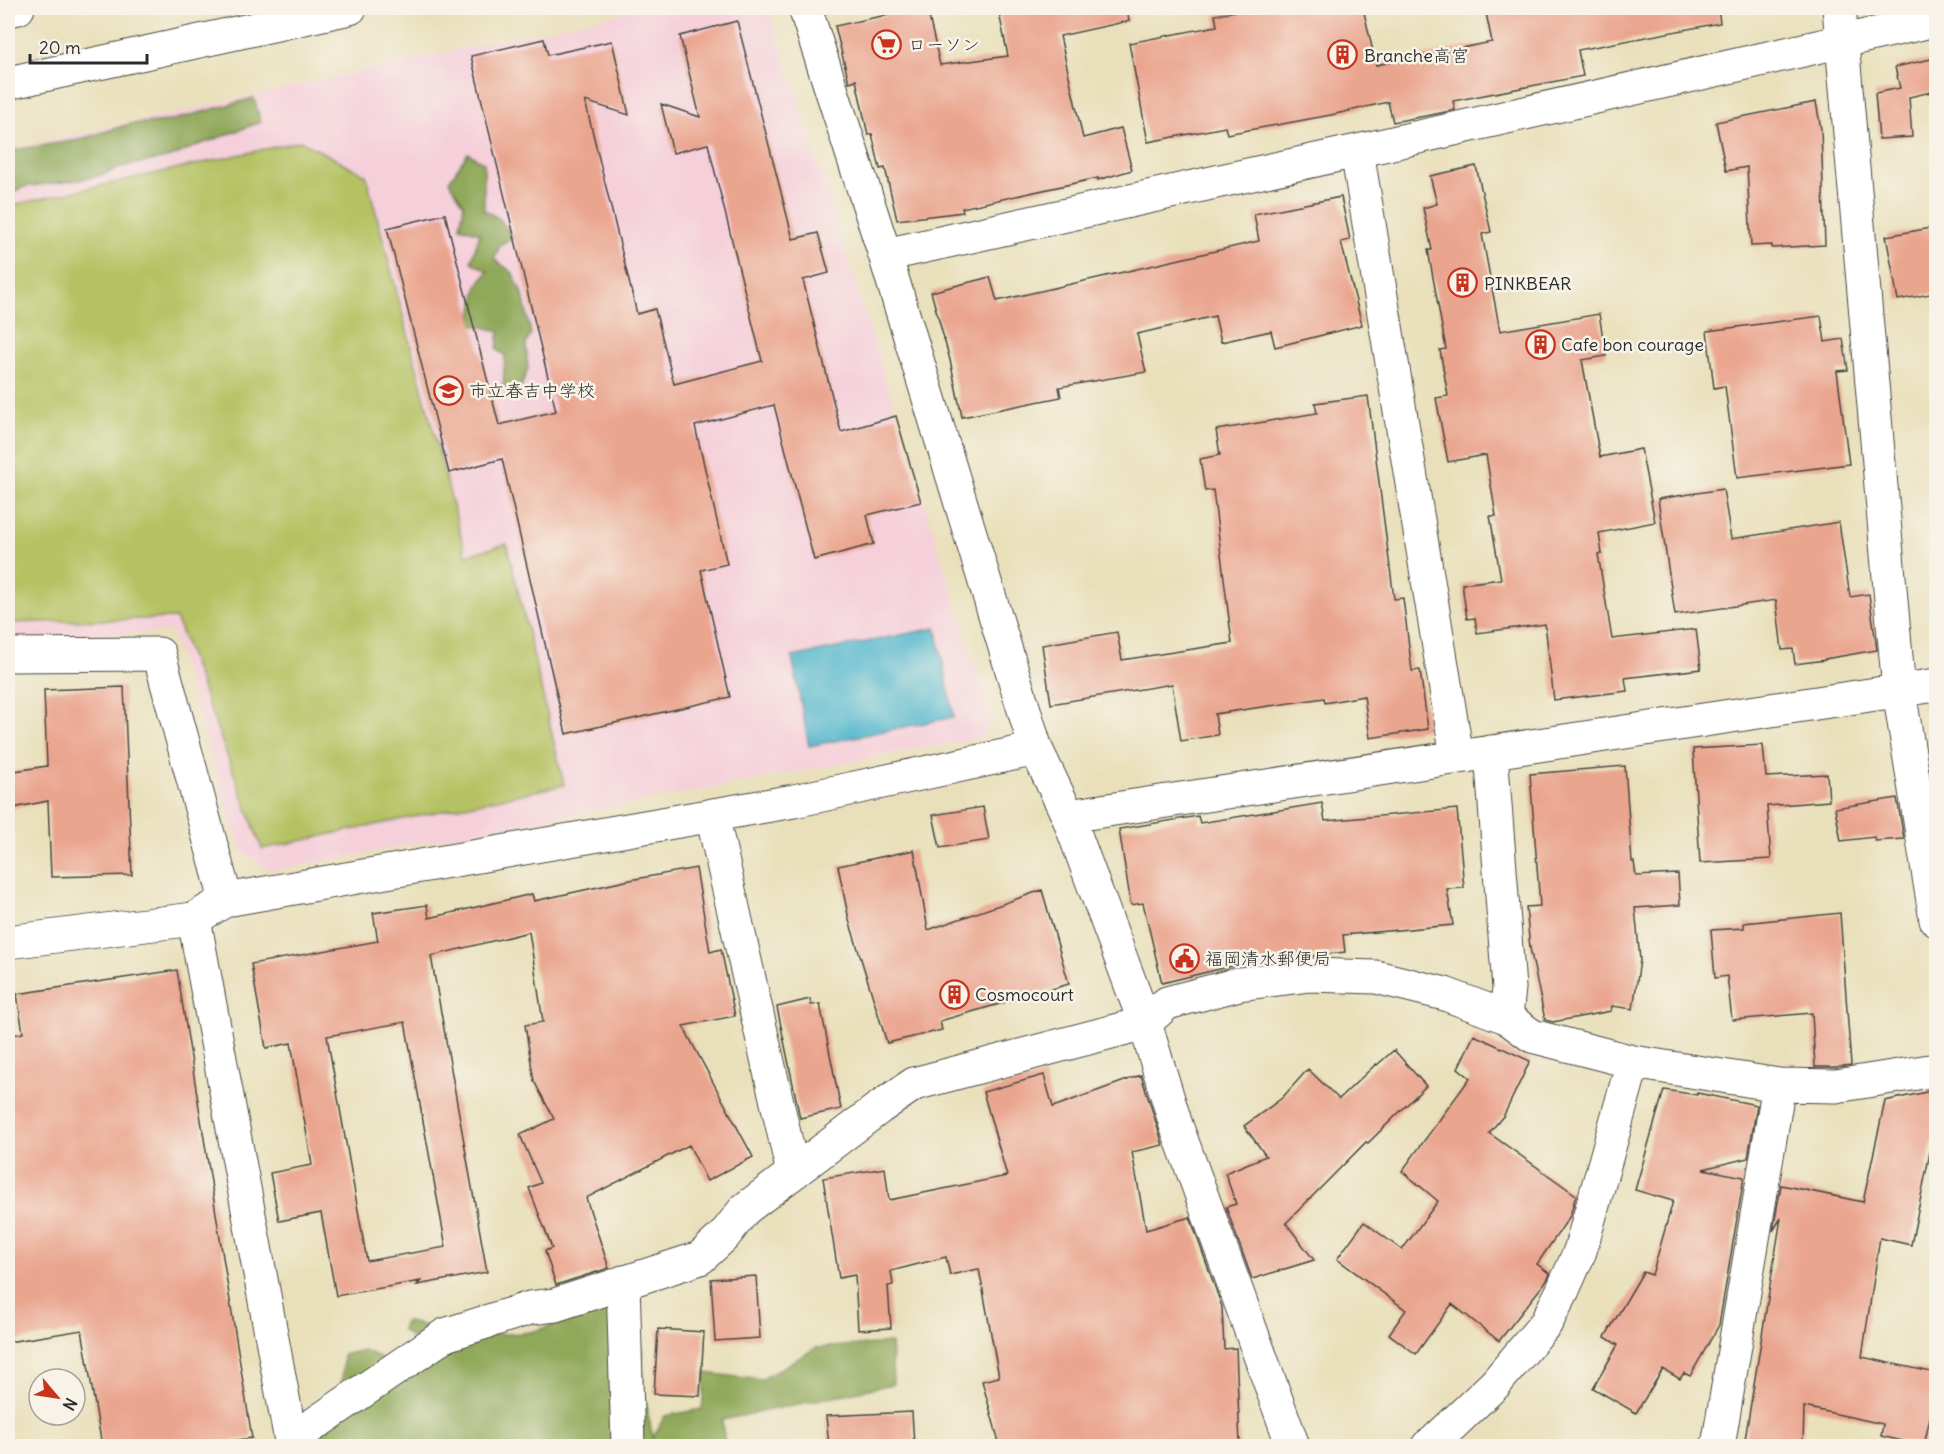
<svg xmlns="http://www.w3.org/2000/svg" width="1944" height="1454" font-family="Delius,'Klee One',sans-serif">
  <rect width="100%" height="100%" fill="#f7f3e8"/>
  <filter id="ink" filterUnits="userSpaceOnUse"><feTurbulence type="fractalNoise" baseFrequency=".0167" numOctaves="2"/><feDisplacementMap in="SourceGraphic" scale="12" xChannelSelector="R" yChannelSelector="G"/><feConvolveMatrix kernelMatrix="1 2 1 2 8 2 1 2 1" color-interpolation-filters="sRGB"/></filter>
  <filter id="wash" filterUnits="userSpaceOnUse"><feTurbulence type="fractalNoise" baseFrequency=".008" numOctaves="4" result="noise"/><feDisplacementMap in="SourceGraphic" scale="24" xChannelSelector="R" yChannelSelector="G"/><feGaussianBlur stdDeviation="1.35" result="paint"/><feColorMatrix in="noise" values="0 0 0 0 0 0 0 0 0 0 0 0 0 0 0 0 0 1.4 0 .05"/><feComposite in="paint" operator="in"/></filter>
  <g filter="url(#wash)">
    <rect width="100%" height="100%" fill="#e9e0bb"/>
    <path fill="#f5cfda" d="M645,8H769L992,719L982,737L272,871L241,851L171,631L8,640V150Z"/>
    <path fill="#b5c264" stroke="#707648" stroke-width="1.5" d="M301,141L366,175L466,555L507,544L564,785L262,849L176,618L8,623V206Z"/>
    <path fill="#90a85a" stroke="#5e6a42" stroke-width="1.5" d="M254,98L261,122L196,146L171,157L121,167L102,175L79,180L23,187L8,195V151L78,140L130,124L169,121Z
      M468,153L484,163V210L500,219L513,238L500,245L494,259L512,272L523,295L531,334L526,344L528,369L519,392L503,389L505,355L497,350L499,331L471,324L477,286L488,271L471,262L480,233L460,227L464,205L449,181Z
      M624,1295L642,1350L643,1391L653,1438L665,1416L702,1409L706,1373L761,1380L816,1348L891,1343L893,1384L722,1420L725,1446H707L699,1442L683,1446H287L342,1387L343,1355L363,1350L384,1359L418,1343L402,1330L405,1321C441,1332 506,1340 542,1329C570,1320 597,1306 624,1295Z"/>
    <path fill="#4fb6ce" stroke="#3d707c" stroke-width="1.5" d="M936,628L954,717L809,746L792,657Z"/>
    <g id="blocks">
      <path fill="#eaa58f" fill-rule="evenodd" d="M919,8H927L940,65L1008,56L998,8H1127L1129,21L1060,36L1083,138L1121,128L1132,170L1098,180V178L962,208L963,212L897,220L885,168L880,169L872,134L868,135L856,80L849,82L835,26Z
        M1250,8H1363L1376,65L1492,42L1485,8H1718L1720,23L1578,50L1583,76L1453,101L1455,110L1431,115L1393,122L1388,102L1331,115L1227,134L1225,127L1148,142L1129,43L1217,26L1215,15Z
        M737,21L793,239L818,233L829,273L803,280L841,432L896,416L921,502L867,515L874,544L814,560L774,405L695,426L727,564L701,570L730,697L566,734L502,459L449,473L387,228L445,214L499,425L556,411L471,56L544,39L548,55L612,41L629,115L585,101L637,314L655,309L674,384L762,361L708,144L673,153L661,104L700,117L680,36Z
        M1936,58V91L1909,97L1912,137L1879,139L1875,93L1900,88L1895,67Z
        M1816,102L1821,129L1825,245L1772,248V245L1751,246L1747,167L1726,171L1716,122Z
        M1476,166L1491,232L1482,234L1500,331L1599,314L1606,356L1582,360L1600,457L1641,449L1655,522L1599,533L1602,554H1598L1612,639L1696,629L1701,669L1625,678L1627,691L1554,700L1545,624L1477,633L1475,618L1467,619L1462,584L1501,579L1490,516H1496L1486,455L1448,462L1436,398L1448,396L1440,350L1446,349L1428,250H1432L1423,208L1437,204L1430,176Z
        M1341,197L1350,240L1341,242L1362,325L1275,347L1271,331L1221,342L1215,316L1137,334L1146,372L1059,387L1061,397L962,417L950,360L931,292L990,277L997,301L1259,241L1254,214Z
        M1936,227V293L1898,300L1886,236Z
        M1821,316L1825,342L1843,339L1848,370L1837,371L1849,464L1737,478L1725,386L1714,388L1707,331Z
        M1368,396L1394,599L1403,598L1412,671L1420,670L1428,729L1370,738L1364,696L1325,703L1324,698L1215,714L1218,735L1181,741L1172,684L1051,704L1042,645L1117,632L1122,660L1232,643L1213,490L1205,491L1200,459L1220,455L1216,430L1317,413L1315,403Z
        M1723,489L1731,539L1839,522L1850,597L1869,594L1877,650L1825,659V660L1795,664L1793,649L1782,650L1776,600L1675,615L1658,499Z
        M124,687L132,875L51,877L48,801L8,809V772L47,766L44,690Z
        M1763,745L1766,777L1827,774L1829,801L1767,806L1771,859L1700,863L1693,749Z
        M1625,766L1632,862H1634L1636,876L1678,874L1680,905L1635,908L1640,960L1633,1009L1612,1006L1611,1011L1553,1022L1545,1020L1530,948L1526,907L1540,906L1530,774Z
        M1897,798L1904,839L1875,841L1874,837L1841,841L1835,808Z
        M1322,803L1325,821L1457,809L1464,888L1447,889L1453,925L1343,935L1345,952L1236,965L1162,983L1143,903L1131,905L1119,829L1198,816L1200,823Z
        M983,807L989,840L940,848L933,815Z
        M914,850L928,930L1042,890L1069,984L940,1021L942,1030L887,1043L849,920L838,866Z
        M696,868L710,952L721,949L735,1016L683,1026L753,1157L707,1181L689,1145L586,1198L609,1268L556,1285L545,1251L552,1248L529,1188L541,1183L520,1135L554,1119L534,1081L525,1025L543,1022L529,932L431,956L487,1272L417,1285L421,1281L336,1296L321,1213L279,1221L270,1173L312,1165L291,1043L266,1048L251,964L378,941L373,913L427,905L429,918L532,894L534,901L630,880ZM405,1022L446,1247L367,1261L327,1036Z
        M1840,913L1851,1065L1835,1067H1815L1812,1013L1732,1020L1727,976L1715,978L1711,930L1744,928V923Z
        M177,970L252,1438L231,1441V1446H102L82,1330L8,1342V1036L23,1033L17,994Z
        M810,999L811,1005L820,1004L841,1109L800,1118L777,1007Z
        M1474,1035L1530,1061L1504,1115L1489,1133L1576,1195L1570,1216L1537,1264L1550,1274L1547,1280L1499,1341L1452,1304L1416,1354L1389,1334L1406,1310L1337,1259L1364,1222L1402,1250L1438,1201L1402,1171L1470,1078L1458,1068Z
        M1394,1050L1426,1086L1368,1143L1366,1142L1286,1223L1314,1260L1252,1279L1226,1207L1236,1204L1225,1173L1266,1156L1244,1126L1282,1098L1308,1069L1339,1099L1376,1064L1377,1065Z
        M1044,1075L1053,1107L1141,1075L1163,1145L1132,1152L1146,1230L1190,1217L1222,1307L1224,1349L1236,1348L1240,1446H1000L982,1381L999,1377L979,1269L950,1275L946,1257L891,1271L893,1285L888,1286L891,1328L858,1330L855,1275L839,1278L823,1178L885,1168L889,1200L1007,1176L983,1092Z
        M1664,1090L1697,1095V1093L1757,1105L1748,1158L1703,1169L1744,1177L1719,1325L1690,1376L1684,1373L1680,1379L1663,1369L1636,1413L1593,1388L1618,1345L1605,1337L1643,1272L1652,1275L1673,1201L1635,1190Z
        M1936,1090V1133H1934L1911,1245L1880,1238L1862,1357L1936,1373V1389L1924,1446L1881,1436L1883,1424L1804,1407L1803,1446H1744L1781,1218L1773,1231L1781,1185L1863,1202L1885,1101Z
        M756,1276L760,1338L715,1341L711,1279Z
        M658,1329L704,1332L700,1396L654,1394Z
        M912,1412L914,1446H829L826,1416Z"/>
    </g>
  </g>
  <g filter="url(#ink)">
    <use href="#blocks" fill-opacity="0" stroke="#484641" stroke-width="1.5"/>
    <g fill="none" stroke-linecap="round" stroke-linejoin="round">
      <defs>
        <path id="minor" d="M805,8L885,255L1036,749L1068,816L1145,1023L1176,1125L1293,1446
          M1839,8L1899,691L1936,920
          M1357,151L1457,756
          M885,255L1357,151L1936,20
          M8,655L159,654L226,900
          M1491,752L1509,988L1506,1017
          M1068,816L1936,685
          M194,919L292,1446
          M8,942L194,919L226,900L794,801L1036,749
          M793,1173L879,1108L914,1084L1145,1023L1167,1003L1239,984L1310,975L1376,977L1445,994L1506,1017L1532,1036L1633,1062L1779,1085L1836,1086L1936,1070
          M623,1282L628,1446
          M291,1440L445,1335L530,1308L555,1305L700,1258L724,1236L745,1209L793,1173L712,815
          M1428,1446L1434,1442L1495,1384L1546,1323L1562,1292L1580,1251L1633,1062
          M1718,1446L1779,1085"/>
        <path id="highway" d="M8,10L18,8
          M8,83L350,8"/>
      </defs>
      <use href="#minor" stroke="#484641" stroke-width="35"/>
      <use href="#highway" stroke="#484641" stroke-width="35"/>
      <use href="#minor" stroke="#fff" stroke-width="33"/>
      <use href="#highway" stroke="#fff" stroke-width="33"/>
    </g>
  </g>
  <defs>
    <symbol id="supermarket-ring" viewBox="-11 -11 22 22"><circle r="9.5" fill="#f7f3e8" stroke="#c8321e" stroke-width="1.5"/><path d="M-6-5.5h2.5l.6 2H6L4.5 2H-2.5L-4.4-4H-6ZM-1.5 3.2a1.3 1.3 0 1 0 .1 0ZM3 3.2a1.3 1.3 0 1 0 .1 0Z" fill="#c8321e"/></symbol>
    <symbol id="building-ring" viewBox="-11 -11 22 22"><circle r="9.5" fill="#f7f3e8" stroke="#c8321e" stroke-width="1.5"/><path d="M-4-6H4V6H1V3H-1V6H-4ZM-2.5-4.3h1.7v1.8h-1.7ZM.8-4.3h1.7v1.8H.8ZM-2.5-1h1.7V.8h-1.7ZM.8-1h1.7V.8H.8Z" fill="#c8321e"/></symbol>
    <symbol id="school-ring" viewBox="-11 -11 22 22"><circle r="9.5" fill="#f7f3e8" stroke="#c8321e" stroke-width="1.5"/><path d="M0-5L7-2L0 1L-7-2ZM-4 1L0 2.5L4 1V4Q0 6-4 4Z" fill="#c8321e"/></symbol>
    <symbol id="civic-ring" viewBox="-11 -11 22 22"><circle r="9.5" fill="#f7f3e8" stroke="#c8321e" stroke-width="1.5"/><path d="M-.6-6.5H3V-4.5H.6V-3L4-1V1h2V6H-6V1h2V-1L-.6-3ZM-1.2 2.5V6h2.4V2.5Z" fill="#c8321e"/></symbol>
  </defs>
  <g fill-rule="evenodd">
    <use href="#supermarket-ring" x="870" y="28" width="33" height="33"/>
    <use href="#building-ring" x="1326" y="38" width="33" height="33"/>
    <use href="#building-ring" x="1446" y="266" width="33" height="33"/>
    <use href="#building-ring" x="1524" y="328" width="33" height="33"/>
    <use href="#school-ring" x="432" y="374" width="33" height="33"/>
    <use href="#civic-ring" x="1168" y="942" width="33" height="33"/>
    <use href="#building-ring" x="938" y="978" width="33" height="33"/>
  </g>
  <g text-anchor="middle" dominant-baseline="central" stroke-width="5" stroke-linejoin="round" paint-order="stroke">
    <g font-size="18" fill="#2b2b2b" stroke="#f7f3e8" text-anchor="start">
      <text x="908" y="44">ローソン</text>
      <text x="1364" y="55">Branche高宮</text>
      <text x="1484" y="283">PINKBEAR</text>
      <text x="1561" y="344">Cafe bon courage</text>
      <text x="469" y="390">市立春吉中学校</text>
      <text x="1205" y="958">福岡清水郵便局</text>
      <text x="975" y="994">Cosmocourt</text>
    </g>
  </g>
  <rect width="1944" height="1454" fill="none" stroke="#f7f3e8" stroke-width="30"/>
  <g transform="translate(57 1397) rotate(119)"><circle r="28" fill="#f7f3e8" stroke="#a5a39c" stroke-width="1.5"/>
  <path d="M0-4.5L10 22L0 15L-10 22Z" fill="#c8321e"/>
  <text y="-9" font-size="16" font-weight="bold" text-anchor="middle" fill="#2b2b2b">N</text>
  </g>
  <path d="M30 54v9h117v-9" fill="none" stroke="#2b2b2b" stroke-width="3"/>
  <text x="39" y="54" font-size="18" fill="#2b2b2b" stroke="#f7f3e8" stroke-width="4.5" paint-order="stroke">20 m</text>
</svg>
